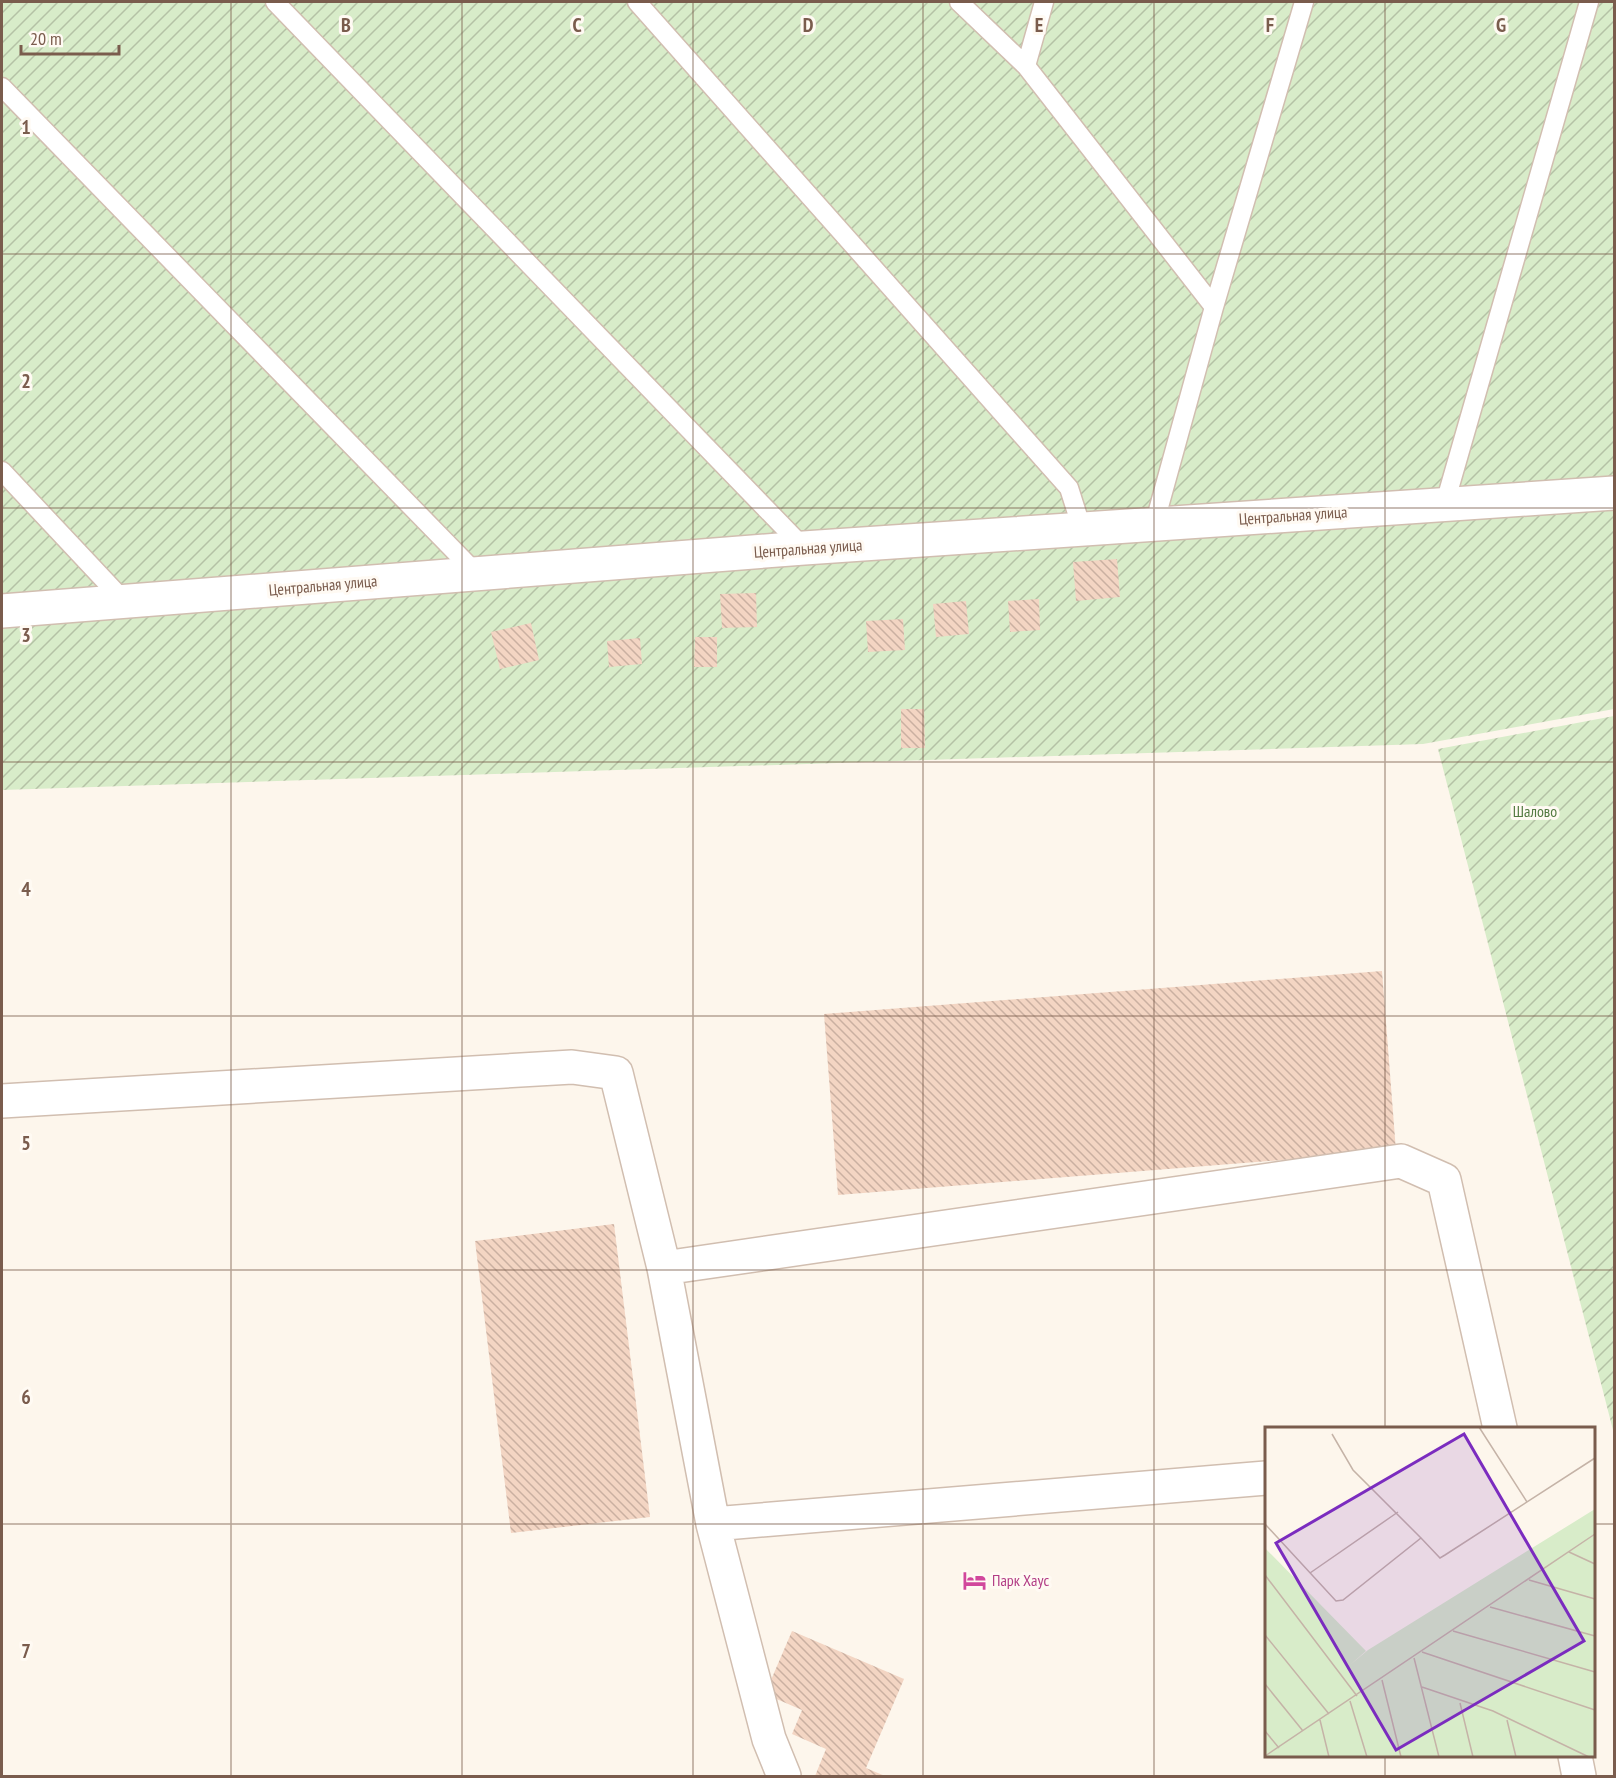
<svg xmlns="http://www.w3.org/2000/svg" width="1616" height="1778" font-family="'PT Sans Narrow',sans-serif">
  <defs>
    <pattern id="garden-furrows" width="10" height="10" patternUnits="userSpaceOnUse" patternTransform="scale(1.5)"><rect width="10" height="10" fill="#d8ecc9"/><path d="M-1 1l2-2M0 10L10 0M9 11l2-2" fill="none" stroke="#b4c2a5"/></pattern>
    <pattern id="building-back-hatch" width="6" height="6" patternUnits="userSpaceOnUse" patternTransform="scale(1.5)"><rect width="6" height="6" fill="#f3d5c3"/><path d="M-1 5l2 2M0 0l6 6M5-1l2 2" fill="none" stroke="#cab0a1"/></pattern>
  </defs>
  <rect width="100%" height="100%" fill="#fdf6ec"/>
  <path fill="url(#garden-furrows)" d="M2,2H1614V709L1423,744L2,790Z
    M1614,716V1434L1438,749Z"/>
  <path fill="url(#building-back-hatch)" d="M1117,559L1120,597L1076,601L1073,562Z
    M756,593L757,627L722,628L720,594Z
    M1039,599L1040,630L1010,632L1008,601Z
    M966,601L969,634L936,637L933,604Z
    M903,619L905,650L868,652L866,621Z
    M531,623L539,660L500,669L491,632Z
    M695,637H717V667H694Z
    M640,638L642,664L609,667L607,641Z
    M901,709H924L925,748H901Z
    M1382,971L1396,1151L838,1195L824,1014Z
    M614,1224L650,1517L511,1533L475,1241Z
    M792,1631L904,1679L866,1768L885,1776H815L826,1749L792,1734L802,1710L765,1694Z"/>
  <g fill="none" stroke-linecap="round" stroke-linejoin="round">
    <defs>
      <path id="service" d="M275,2L804,548
        M637,2L1069,488L1082,529
        M959,2L1026,66L1214,307
        M1026,66L1044,2
        M2,87L475,572
        M2,471L124,601
        M1445,503L1589,2
        M1154,525L1214,307L1304,2"/>
      <path id="minor" d="M2,1101L572,1067L616,1073L664,1268L1401,1161L1444,1180L1500,1428
        M664,1268L713,1524L769,1739L784,1776
        M713,1524L1266,1478
        M1575,1756L1579,1776"/>
      <path id="tertiary" d="M2,611L804,548L1614,493"/>
    </defs>
    <use href="#service" stroke="#d1beb0" stroke-width="21"/>
    <use href="#minor" stroke="#d1beb0" stroke-width="36"/>
    <use href="#tertiary" stroke="#d1beb0" stroke-width="36"/>
    <use href="#service" stroke="#fff" stroke-width="18"/>
    <use href="#minor" stroke="#fff" stroke-width="33"/>
    <use href="#tertiary" stroke="#fff" stroke-width="33"/>
  </g>
  <path fill="none" stroke="#7a5c4d" stroke-width="1.5" stroke-opacity="0.55" d="M231,2V1776M462,2V1776M693,2V1776M923,2V1776M1154,2V1776M1385,2V1428M2,254H1614M2,508H1614M2,762H1614M2,1016H1614M2,1270H1614M2,1524H1266M1594,1524H1614M1385,1756V1776"/>
  <defs>
    <symbol id="hotel-bare" viewBox="-9 -9 18 18"><path d="M-6-4.5h1.5V1H6V5H4.5V3h-9V5H-6ZM-4 0a1.8 1.8 0 1 1 3.6 0ZM.5 0V-2.5h3Q6-2.5 6 0Z" fill="#d1479c" stroke="#fffaf3" stroke-width="2.5" paint-order="stroke"/></symbol>
  </defs>
  <g fill-rule="evenodd">
    <use href="#hotel-bare" x="958" y="1564" width="33" height="33"/>
  </g>
  <g text-anchor="middle" dominant-baseline="central" stroke-width="6" stroke-linejoin="round" paint-order="stroke">
    <g font-size="16" fill="#7a5c4d" stroke="#fffaf3">
      <text transform="translate(1293 515) rotate(-4)">Центральная улица</text>
      <text transform="translate(808 548) rotate(-4)">Центральная улица</text>
      <text transform="translate(323 585) rotate(-5)">Центральная улица</text>
    </g>
    <g font-size="16" fill="#537a41" stroke="#fffaf3">
      <text x="1535" y="811">Шалово</text>
    </g>
    <g font-size="16" fill="#b23c85" stroke="#fffaf3" text-anchor="start">
      <text x="992" y="1580">Парк Хаус</text>
    </g>
  </g>
  <g transform="translate(1265 1427)">
    <rect width="330" height="330" fill="#fdf6ec"/>
    <path d="M330,82V330H0V121L101,224L85,238L103,223Z" fill="#d8ecc9"/>
    <path fill="none" stroke="#c5b3a7" stroke-width="1.5" d="M214,0L262,75M67,7L88,43L156,111M0,97L71,174L78,173L156,111L175,131L180,128L330,31M304,125L330,137M45,146L133,85M0,148L92,269M264,153L330,172M225,180L330,209M188,204L330,245M0,208L64,287M157,225L330,283M149,231L174,330M117,253L136,330M0,257L38,304M157,260L228,284L324,330M85,274L102,330M195,276L208,330M55,293L64,330M242,293L251,330M0,304L14,321M0,329L330,107"/>
    <path fill="#7b2cbf" fill-opacity="0.15" stroke="#7b2cbf" stroke-width="3" d="M199,7L319,214L131,323L11,116Z"/>
    <rect width="330" height="330" fill="none" stroke="#7a5c4d" stroke-width="3"/>
  </g>
  <g font-size="20" text-anchor="middle" font-weight="bold" fill="#7a5c4d" stroke="#fffaf3" stroke-width="6" stroke-linejoin="round" paint-order="stroke">
    <text x="346" y="32">B</text>
    <text x="577" y="32">C</text>
    <text x="808" y="32">D</text>
    <text x="1039" y="32">E</text>
    <text x="1270" y="32">F</text>
    <text x="1501" y="32">G</text>
    <text x="26" y="134">1</text>
    <text x="26" y="388">2</text>
    <text x="26" y="642">3</text>
    <text x="26" y="896">4</text>
    <text x="26" y="1150">5</text>
    <text x="26" y="1404">6</text>
    <text x="26" y="1658">7</text>
  </g>
  <rect width="1616" height="1778" fill="none" stroke="#7a5c4d" stroke-width="6"/>
  <path d="M21 45v9h98v-9" fill="none" stroke="#7a5c4d" stroke-width="3"/>
  <text x="30" y="45" font-size="18" fill="#7a5c4d" stroke="#fffaf3" stroke-width="4.5" paint-order="stroke">20 m</text>
</svg>
